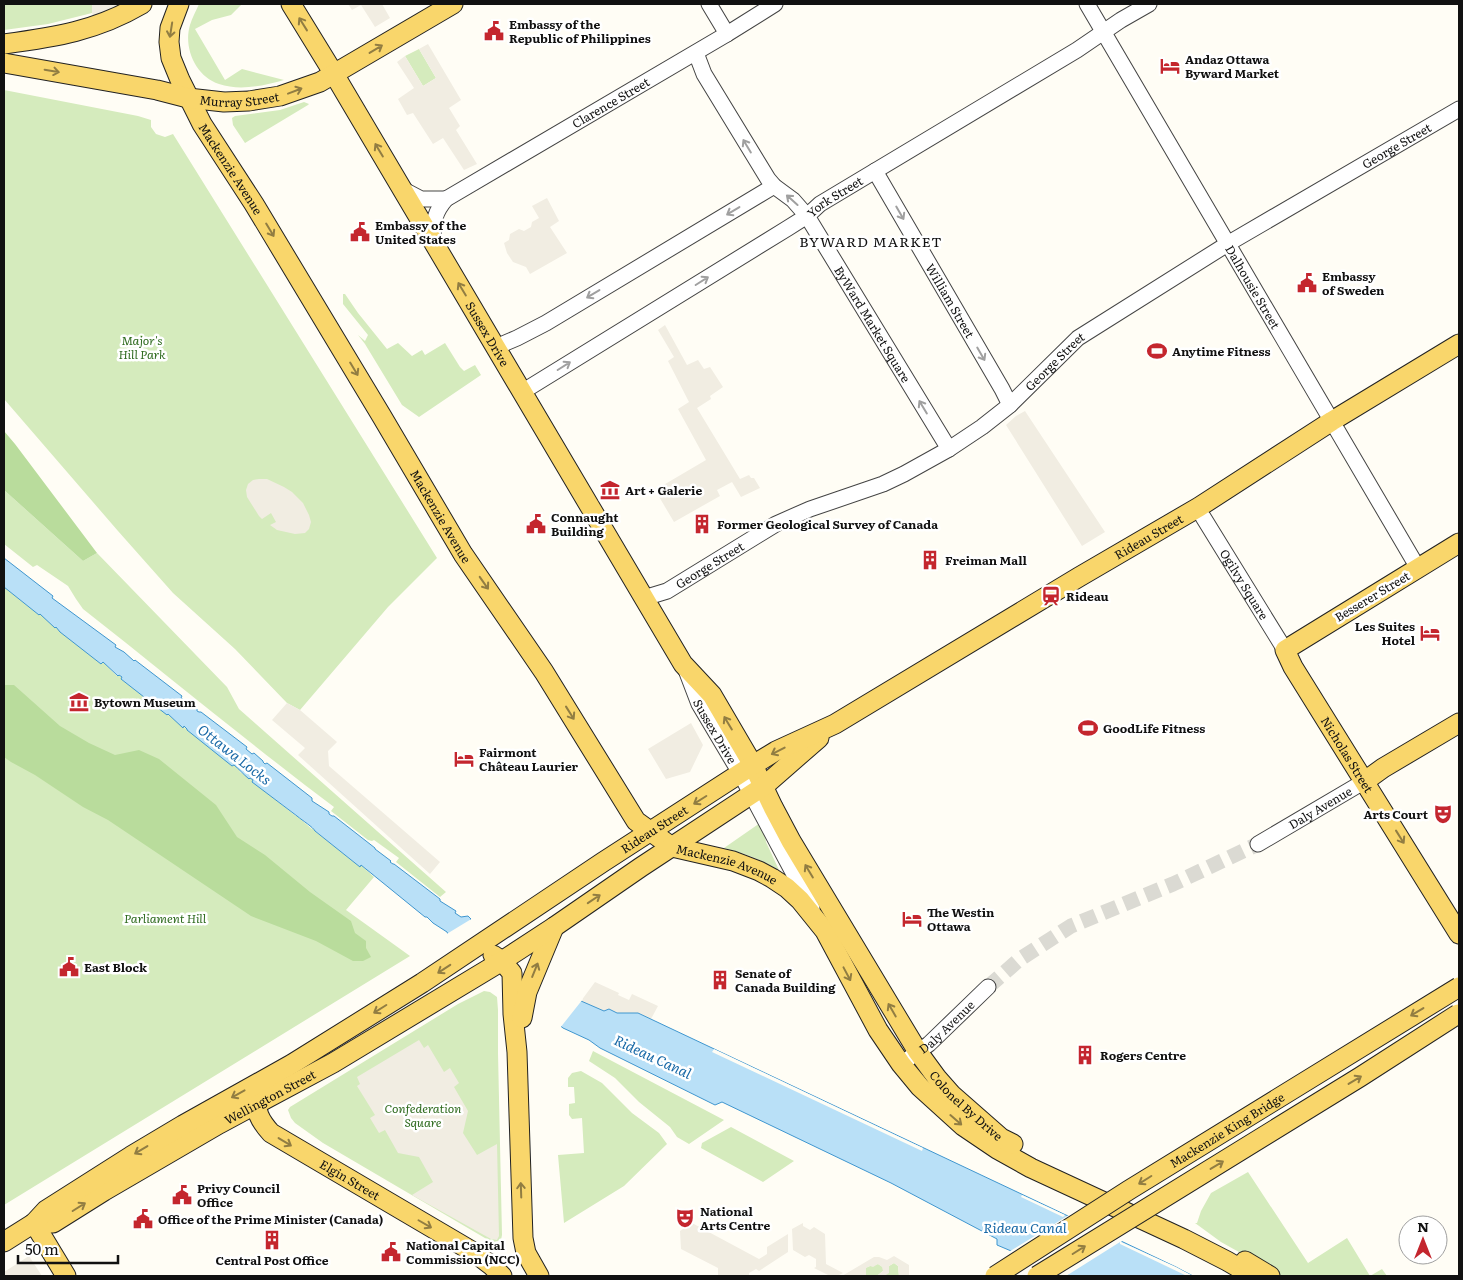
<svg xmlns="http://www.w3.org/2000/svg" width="1463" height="1280" font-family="Literata,serif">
  <rect width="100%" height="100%" fill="#fffdf5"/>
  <path fill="#d5ebbd" d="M4,4H107L92,13L48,24L4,30Z
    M199,4H242L231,15L212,20L195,29L225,80L242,69L284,80C264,86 239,91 219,84C196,77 183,48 190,25C192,18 196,11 199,4Z
    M419,49L436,78L423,86L405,56Z
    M4,90L138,116L151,120V127L156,134L165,137L173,134L437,558L388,607L300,710L287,703L235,649L173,593L118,531L4,399Z
    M304,102L309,104L308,105L245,143L233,125L232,118L235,116L280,110Z
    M343,294H345L358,313L387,349L398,343L412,356L422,350L425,355L445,343L460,367L464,371L475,365L481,375L419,417L402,405L365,344L358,335L365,341L368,335L343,304Z
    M4,490L83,561L97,553L227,687L239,709L446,892L440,897L396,862L399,858L374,840L372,841L368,840L331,811L334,807C249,743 167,675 83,609L76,599L68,586L37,565L33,567L4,544Z
    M4,587L38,614L40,613L55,627H56L101,664L103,662L117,676L119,675L122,678L121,679L239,769L240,772L253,780V782L296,816H297L312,829L313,828L316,832L359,866L361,865L374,877L346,910L410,956L4,1205Z
    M760,823L764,829L766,842L779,870C761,859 743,853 724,848Z
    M484,991L490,992L497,997L498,1010V1053L502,1235L501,1240L495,1242L490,1241L323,1143L295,1123L291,1118L288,1110L290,1107L458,1004Z
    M593,1051L724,1120L689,1144L677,1137L670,1127L639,1102L615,1078L589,1061Z
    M581,1071L602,1083L632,1113L659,1133L667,1144L624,1186L564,1223L558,1155L584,1153L582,1118L572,1119L569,1115V1104L575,1103L574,1087H568V1078L572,1073Z
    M731,1127L794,1161L763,1182L701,1148L702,1143Z
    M1248,1172L1308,1263L1347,1238L1370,1276L1382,1269L1387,1276H1282L1221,1242L1195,1223H1197L1201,1211L1211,1193Z
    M894,1263L898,1266L899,1276H884L889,1272V1266Z
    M878,1264L883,1267V1271L878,1275V1276H866L865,1268L870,1266Z"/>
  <path fill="#b9dc9c" d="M4,431L15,444L97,553L83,561L4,490Z
    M4,685H14L60,726L89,743L115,755L139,750L159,759L216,805L237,837L265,855L310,892L351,921L355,933L366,941V948L371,957L363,961H353L316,941L251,916L108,820L83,807L35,775L11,762L4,757Z"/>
  <path fill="#f1ede2" d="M92,4H124L94,18L92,13Z
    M348,4H382L390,18L375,27L361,5L352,10Z
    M428,44L461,100L449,108L460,126L456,130L477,164L464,170L443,138L433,144L413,113L407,115L398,99L414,88L397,62L405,56L423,86L436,78L419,49Z
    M547,198L559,221L550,227L567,253L530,274L526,267L513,262L507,253L504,243L509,240L510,234L519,229L524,231L531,227L532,222L539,218L532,206Z
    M665,325L687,365L698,360L704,369L710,367L723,387L710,396L711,399L697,408L740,479L749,475L751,478H754L760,488L741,497L732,482L717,490L720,496L674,522L655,490L706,460L678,409L689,402L668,361L674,357L658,330Z
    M1025,411L1105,532L1082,546L1006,425L1016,416Z
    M259,479H267L284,487L292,492L303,503L309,515L311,522L309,529L305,533L295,534L277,530L270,525L276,522L271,513L262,519L259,516L247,497L246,490L248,484L253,480Z
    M287,703L300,710L337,742L328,751L329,766L440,862L430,874L298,755L305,748L272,720Z
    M691,723L703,745L690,772L666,779L648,749Z
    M595,982L619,993L618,995L629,1000L632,994L658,1006L651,1019L638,1013H617L609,1009L604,1011L581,1001Z
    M419,1040L424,1048L428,1045L444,1072L450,1068L459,1083L454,1087L468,1111L463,1133L477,1155L497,1144L499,1236L497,1240L491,1239L412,1195L433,1182L419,1157L398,1153L385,1130L379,1133L370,1118L375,1115L357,1086L360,1084L357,1077Z
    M692,1223L759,1259L767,1254V1247L788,1234V1252L759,1271L756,1269L749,1273V1276H718V1268L681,1249L680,1231Z
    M803,1223V1226L810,1230L814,1227L825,1234L826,1264L843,1273L837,1276H830L814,1268L816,1267V1259L809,1255L805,1257L793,1250L792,1229Z
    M29,1256L42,1276H4V1272Z
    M894,1256L909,1265V1276H899L898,1266L894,1263L889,1266V1273L884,1276H878V1275L883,1271L882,1267L878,1264L873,1267L870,1266L866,1268V1276H842L874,1257H879L887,1260Z"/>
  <path fill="#b9e0f7" stroke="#3f96cf" d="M4,558L53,596L52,598L116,645L115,647L124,652L134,661L135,660L182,696L181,698C187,702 192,705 197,709V711L199,712H201L247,747L246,749L252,754L254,753L263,761V762L265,764L267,763L312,798V801L329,812V814L332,816H334L375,848V849L391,861L390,862L393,864H394L440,899V901L456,911L455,913L461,917L468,916L471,919L470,920L581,1001L604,1011L609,1009L617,1013H638L1176,1267L1193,1276H1070L997,1245V1239L891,1183L722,1102L715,1105L600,1048L589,1040L563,1028L448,934L447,932L433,923L427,917H425L361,865L360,867L315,831C313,827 303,821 297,816L252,782L253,780L250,778L249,779C243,774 239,769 234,765L232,766L187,730V729L184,726L183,728L168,714L167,715L121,679L122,677L119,675L118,676L103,662L101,664L60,632L56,627L55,628L40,614L39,615L4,587Z"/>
  <path fill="#fffdf5" d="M473,918L583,999L560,1028L445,935Z
    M714,1049L908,1141L923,1148L922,1151L712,1052Z
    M1022,1195L1065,1215L1063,1217L1021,1197Z
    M1069,1215L1123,1240L1121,1242L1176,1267L1193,1276H1187L1120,1244V1242L1066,1276L1007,1253Z"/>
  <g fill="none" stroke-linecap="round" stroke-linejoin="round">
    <path stroke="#dbdad3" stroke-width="15" stroke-dasharray="15 8" stroke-linecap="butt" d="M988,987L1020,959L1071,926L1173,884L1258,844"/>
    <defs>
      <g id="minor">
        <path d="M709,4L727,34"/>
        <path id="s1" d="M1087,4L1418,568"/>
        <path id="s2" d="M696,53L704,74L768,179L774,186L793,200L807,216L949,449"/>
        <path id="s3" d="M875,171L1002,389L1010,405"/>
        <path d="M402,189L421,199H446"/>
        <path id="s4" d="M433,241C434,222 433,214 446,199L727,34L775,4"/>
        <path d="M496,347L517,338L546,323L774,186"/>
        <path id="s5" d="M522,392L788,228L807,216L820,204L1077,50L1121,20L1149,4"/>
        <path id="s6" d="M1203,517L1285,650"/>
        <path id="s7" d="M644,598L667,591L776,524L810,509L883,484L904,474L949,449L982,427L1010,405L1078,338L1229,243L1459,109"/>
        <path id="s8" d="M686,670L699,704L740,773L812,908"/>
        <path id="s9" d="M1258,844L1365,781"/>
        <path id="s10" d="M901,1064L929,1044L988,987"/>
      </g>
      <g id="major">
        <path id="s11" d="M179,4L170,28L169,42L171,58L180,80L202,124L254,204L381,415L463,554L544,672L636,821L672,847L733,861L759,871L772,878L787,888L800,900L825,931L878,1030L901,1064L920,1087L963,1126L997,1149L1031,1168L1184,1239L1227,1261L1253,1276"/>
        <path id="s12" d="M291,4L334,74L683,664L712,695L753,765L773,807L791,841L918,1052L937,1078L952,1095L1001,1138L1013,1144"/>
        <path d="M4,44C56,37 96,31 142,4"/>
        <path id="s13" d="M4,63L157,90L188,98L224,102L249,101L280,96L320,82L453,4"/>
        <path id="s14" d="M1459,543L1285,650L1293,667L1459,934"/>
        <path d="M1365,781L1383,768L1459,723"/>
        <path d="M493,955L502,961L512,973L513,1014L517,1052L523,1238L526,1253L539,1276"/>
        <path d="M522,1018L527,992L554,927"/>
        <path id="s15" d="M259,1095C253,1110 261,1122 271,1133L475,1253L492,1266L502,1276"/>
        <path id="s16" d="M34,1223H53L104,1191L219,1124L333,1063L502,961L554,927L641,867L764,786L819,738"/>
        <path d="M34,1223L66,1276"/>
        <path id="s17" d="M4,1242L34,1223L46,1210L131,1156L183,1125L292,1064L422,983L603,862L753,765L776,751L835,724L1079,577L1199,507L1332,421L1459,344"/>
        <path d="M1245,1261L1270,1276"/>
      </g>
    </defs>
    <use href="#minor" stroke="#444" stroke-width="17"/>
    <use href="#major" stroke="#222" stroke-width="21"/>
    <use href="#minor" stroke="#fff" stroke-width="15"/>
    <use href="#major" stroke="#f9d66b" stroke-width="19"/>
    <defs>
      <g id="major-bridge">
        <path id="s18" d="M995,1276L1129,1190L1459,987"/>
        <path d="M1037,1276L1360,1077L1458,1014"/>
      </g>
    </defs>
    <use href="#major-bridge" stroke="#222" stroke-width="21" stroke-linecap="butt"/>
    <use href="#major-bridge" stroke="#f9d66b" stroke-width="19"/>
  </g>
  <defs><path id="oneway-shaft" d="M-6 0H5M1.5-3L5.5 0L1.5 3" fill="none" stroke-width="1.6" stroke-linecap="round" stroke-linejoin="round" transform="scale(1.25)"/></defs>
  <g stroke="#917d42">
    <use href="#oneway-shaft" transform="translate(303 24) rotate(-122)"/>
    <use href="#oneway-shaft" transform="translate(171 30) rotate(99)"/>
    <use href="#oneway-shaft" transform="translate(376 49) rotate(-31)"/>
    <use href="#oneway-shaft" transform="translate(52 71) rotate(10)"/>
    <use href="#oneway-shaft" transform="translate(295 91) rotate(-21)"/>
    <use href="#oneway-shaft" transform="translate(379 150) rotate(-121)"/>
    <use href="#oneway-shaft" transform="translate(270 230) rotate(59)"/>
    <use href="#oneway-shaft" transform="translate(462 289) rotate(-121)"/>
    <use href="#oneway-shaft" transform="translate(354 369) rotate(59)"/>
    <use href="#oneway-shaft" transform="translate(484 583) rotate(55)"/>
    <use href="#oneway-shaft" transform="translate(570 713) rotate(58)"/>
    <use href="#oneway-shaft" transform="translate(728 723) rotate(-121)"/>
    <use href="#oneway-shaft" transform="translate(778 751) rotate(153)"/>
    <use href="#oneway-shaft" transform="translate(700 800) rotate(148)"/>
    <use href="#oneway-shaft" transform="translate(1400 837) rotate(58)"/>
    <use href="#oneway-shaft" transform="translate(809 871) rotate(-121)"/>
    <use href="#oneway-shaft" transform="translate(594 899) rotate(-34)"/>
    <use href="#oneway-shaft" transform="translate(444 969) rotate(147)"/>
    <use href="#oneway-shaft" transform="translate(535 970) rotate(-68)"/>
    <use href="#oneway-shaft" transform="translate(847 974) rotate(62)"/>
    <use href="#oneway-shaft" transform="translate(380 1009) rotate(148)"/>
    <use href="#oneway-shaft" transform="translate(892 1010) rotate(-120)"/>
    <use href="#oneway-shaft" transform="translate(1417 1012) rotate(149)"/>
    <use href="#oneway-shaft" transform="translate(1355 1080) rotate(-31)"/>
    <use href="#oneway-shaft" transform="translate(238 1094) rotate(151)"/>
    <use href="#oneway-shaft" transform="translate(956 1120) rotate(41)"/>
    <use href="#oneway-shaft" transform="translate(285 1142) rotate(31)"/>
    <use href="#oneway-shaft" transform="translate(141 1150) rotate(149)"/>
    <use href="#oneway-shaft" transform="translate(1217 1165) rotate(-31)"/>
    <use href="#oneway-shaft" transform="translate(1145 1180) rotate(148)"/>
    <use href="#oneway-shaft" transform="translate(521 1190) rotate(-92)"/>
    <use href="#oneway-shaft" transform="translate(79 1207) rotate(-32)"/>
    <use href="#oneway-shaft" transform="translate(425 1224) rotate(30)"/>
    <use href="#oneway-shaft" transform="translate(1079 1250) rotate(-32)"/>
  </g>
  <g stroke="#a0a0a0">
    <use href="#oneway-shaft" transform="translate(747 146) rotate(-121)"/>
    <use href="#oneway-shaft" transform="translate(792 200) rotate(-138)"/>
    <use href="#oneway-shaft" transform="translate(733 211) rotate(149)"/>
    <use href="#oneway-shaft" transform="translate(900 213) rotate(60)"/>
    <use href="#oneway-shaft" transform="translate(702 281) rotate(-32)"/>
    <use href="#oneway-shaft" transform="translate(593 294) rotate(149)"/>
    <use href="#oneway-shaft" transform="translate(981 354) rotate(60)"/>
    <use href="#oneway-shaft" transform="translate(564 366) rotate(-32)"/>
    <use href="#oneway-shaft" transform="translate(923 407) rotate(-121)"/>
  </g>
  <defs>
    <symbol id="civic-bare" viewBox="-9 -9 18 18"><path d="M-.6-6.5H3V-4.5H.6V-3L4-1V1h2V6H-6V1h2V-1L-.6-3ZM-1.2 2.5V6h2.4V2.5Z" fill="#c4262e" stroke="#fff" stroke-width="2.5" paint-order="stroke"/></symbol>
    <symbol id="hotel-bare" viewBox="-9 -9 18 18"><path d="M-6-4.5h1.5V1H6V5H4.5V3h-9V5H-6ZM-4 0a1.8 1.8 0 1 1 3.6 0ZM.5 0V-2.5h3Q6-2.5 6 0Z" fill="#c4262e" stroke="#fff" stroke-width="2.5" paint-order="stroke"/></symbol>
    <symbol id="stadium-bare" viewBox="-9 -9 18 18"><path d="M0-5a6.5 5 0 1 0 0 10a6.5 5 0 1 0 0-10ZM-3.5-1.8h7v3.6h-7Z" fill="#c4262e" stroke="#fff" stroke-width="2.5" paint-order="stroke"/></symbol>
    <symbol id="museum-bare" viewBox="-9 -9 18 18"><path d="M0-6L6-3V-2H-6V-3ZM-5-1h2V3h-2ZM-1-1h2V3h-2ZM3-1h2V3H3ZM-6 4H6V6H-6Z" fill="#c4262e" stroke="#fff" stroke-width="2.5" paint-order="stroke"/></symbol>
    <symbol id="building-bare" viewBox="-9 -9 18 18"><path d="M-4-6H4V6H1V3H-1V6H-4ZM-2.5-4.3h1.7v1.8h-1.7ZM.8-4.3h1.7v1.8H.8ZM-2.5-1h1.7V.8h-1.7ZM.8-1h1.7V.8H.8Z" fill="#c4262e" stroke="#fff" stroke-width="2.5" paint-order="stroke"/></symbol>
    <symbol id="station-bare" viewBox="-9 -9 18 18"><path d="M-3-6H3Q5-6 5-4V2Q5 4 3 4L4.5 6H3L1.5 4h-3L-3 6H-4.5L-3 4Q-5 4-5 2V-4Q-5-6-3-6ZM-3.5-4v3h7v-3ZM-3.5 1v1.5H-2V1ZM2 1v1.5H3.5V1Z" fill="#c4262e" stroke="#fff" stroke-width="2.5" paint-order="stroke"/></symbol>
    <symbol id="theatre-bare" viewBox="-9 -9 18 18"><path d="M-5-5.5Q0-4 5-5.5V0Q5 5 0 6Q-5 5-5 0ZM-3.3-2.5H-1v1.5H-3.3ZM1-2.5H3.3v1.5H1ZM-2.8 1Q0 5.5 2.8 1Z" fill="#c4262e" stroke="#fff" stroke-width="2.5" paint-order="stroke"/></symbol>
  </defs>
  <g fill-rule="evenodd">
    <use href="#civic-bare" x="480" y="17" width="28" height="28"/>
    <use href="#hotel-bare" x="1156" y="52" width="28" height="28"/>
    <use href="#civic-bare" x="346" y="218" width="28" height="28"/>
    <use href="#civic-bare" x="1293" y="269" width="28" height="28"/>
    <use href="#stadium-bare" x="1143" y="337" width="28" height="28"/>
    <use href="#museum-bare" x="596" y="476" width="28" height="28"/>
    <use href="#civic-bare" x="522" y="510" width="28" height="28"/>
    <use href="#building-bare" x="688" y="510" width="28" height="28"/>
    <use href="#building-bare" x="916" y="546" width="28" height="28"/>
    <use href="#station-bare" x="1037" y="582" width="28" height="28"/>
    <use href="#hotel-bare" x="1416" y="619" width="28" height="28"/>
    <use href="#museum-bare" x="65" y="688" width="28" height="28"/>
    <use href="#stadium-bare" x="1074" y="714" width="28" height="28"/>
    <use href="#hotel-bare" x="450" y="745" width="28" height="28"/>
    <use href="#theatre-bare" x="1429" y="800" width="28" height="28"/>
    <use href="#hotel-bare" x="898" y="905" width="28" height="28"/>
    <use href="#civic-bare" x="55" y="953" width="28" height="28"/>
    <use href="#building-bare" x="706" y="966" width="28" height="28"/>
    <use href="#building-bare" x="1071" y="1041" width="28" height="28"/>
    <use href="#civic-bare" x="168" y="1181" width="28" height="28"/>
    <use href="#theatre-bare" x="671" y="1204" width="28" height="28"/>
    <use href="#civic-bare" x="129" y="1205" width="28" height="28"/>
    <use href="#building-bare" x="258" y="1226" width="28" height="28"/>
    <use href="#civic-bare" x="377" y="1238" width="28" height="28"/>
  </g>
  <g text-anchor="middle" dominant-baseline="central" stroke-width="5" stroke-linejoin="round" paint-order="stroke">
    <g font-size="12" font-weight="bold" fill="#111" stroke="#fff" text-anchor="start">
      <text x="509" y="24">Embassy of the<tspan x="509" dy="14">Republic of Philippines</tspan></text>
      <text x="1185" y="59">Andaz Ottawa<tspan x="1185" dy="14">Byward Market</tspan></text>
      <text x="375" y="225">Embassy of the<tspan x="375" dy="14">United States</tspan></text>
      <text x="1322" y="276">Embassy<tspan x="1322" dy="14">of Sweden</tspan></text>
      <text x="1172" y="351">Anytime Fitness</text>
      <text x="625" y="490">Art + Galerie</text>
      <text x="551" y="517">Connaught<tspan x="551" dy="14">Building</tspan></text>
      <text x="717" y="524">Former Geological Survey of Canada</text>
      <text x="945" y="560">Freiman Mall</text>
      <text x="1066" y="596">Rideau</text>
      <text x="1415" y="626" text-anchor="end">Les Suites<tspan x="1415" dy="14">Hotel</tspan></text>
      <text x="94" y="702">Bytown Museum</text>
      <text x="1103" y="728">GoodLife Fitness</text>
      <text x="479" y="752">Fairmont<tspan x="479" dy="14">Château Laurier</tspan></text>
      <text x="1428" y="814" text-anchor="end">Arts Court</text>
      <text x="927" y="912">The Westin<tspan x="927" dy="14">Ottawa</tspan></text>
      <text x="84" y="967">East Block</text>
      <text x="735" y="973">Senate of<tspan x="735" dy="14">Canada Building</tspan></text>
      <text x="1100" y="1055">Rogers Centre</text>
      <text x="197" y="1188">Privy Council<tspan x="197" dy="14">Office</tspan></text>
      <text x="700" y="1211">National<tspan x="700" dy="14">Arts Centre</tspan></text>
      <text x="158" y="1219">Office of the Prime Minister (Canada)</text>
      <text x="406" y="1245">National Capital<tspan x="406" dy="14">Commission (NCC)</tspan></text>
      <text x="272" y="1260" text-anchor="middle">Central Post Office</text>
    </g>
    <g font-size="12" fill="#111" stroke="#fff">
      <text stroke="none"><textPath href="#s13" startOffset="239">Murray Street</textPath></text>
      <text stroke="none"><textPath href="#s4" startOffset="236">Clarence Street</textPath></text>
      <text stroke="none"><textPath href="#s7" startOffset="884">George Street</textPath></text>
      <text stroke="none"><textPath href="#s11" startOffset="182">Mackenzie Avenue</textPath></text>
      <text stroke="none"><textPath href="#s5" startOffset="369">York Street</textPath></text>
      <text stroke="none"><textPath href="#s1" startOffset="328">Dalhousie Street</textPath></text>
      <text stroke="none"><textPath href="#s3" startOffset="150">William Street</textPath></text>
      <text stroke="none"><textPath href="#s2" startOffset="326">ByWard Market Square</textPath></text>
      <text stroke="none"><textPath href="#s12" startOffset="384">Sussex Drive</textPath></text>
      <text stroke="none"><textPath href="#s7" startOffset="479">George Street</textPath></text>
      <text stroke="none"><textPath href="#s11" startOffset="588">Mackenzie Avenue</textPath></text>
      <text stroke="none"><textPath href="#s17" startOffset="1346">Rideau Street</textPath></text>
      <text stroke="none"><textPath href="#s7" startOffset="74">George Street</textPath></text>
      <text stroke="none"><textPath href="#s6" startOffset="79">Ogilvy Square</textPath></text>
      <text transform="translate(1372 596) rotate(-31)">Besserer Street</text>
      <text stroke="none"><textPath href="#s8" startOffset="68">Sussex Drive</textPath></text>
      <text stroke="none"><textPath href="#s14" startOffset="326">Nicholas Street</textPath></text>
      <text stroke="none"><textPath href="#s9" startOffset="72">Daly Avenue</textPath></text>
      <text stroke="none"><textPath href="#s17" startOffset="771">Rideau Street</textPath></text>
      <text stroke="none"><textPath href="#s11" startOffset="1052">Mackenzie Avenue</textPath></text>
      <text stroke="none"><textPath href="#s10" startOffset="59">Daly Avenue</textPath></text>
      <text stroke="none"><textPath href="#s16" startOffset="270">Wellington Street</textPath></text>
      <text stroke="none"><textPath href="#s12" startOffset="1295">Colonel By Drive</textPath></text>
      <text stroke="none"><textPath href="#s18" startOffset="274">Mackenzie King Bridge</textPath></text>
      <text stroke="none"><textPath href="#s15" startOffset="134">Elgin Street</textPath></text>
    </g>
    <g font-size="12" font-style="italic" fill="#2f6b1f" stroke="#fff">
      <text x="142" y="340">Major's<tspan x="142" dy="14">Hill Park</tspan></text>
      <text x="165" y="918">Parliament Hill</text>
      <text x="423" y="1108">Confederation<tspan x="423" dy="14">Square</tspan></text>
    </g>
    <g font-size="14" letter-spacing="1" fill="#111" stroke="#fff">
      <text x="871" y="241">BYWARD MARKET</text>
    </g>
    <g font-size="14" font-style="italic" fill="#1768a6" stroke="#fff">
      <text transform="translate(235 754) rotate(38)">Ottawa Locks</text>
      <text transform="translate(653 1056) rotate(25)">Rideau Canal</text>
      <text x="1025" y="1227">Rideau Canal</text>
    </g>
  </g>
  <rect width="1463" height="1280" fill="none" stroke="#111111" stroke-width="10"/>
  <g transform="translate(1423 1240)"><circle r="24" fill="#ffffff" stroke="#a0a0a0"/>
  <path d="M0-4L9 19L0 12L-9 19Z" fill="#c4262e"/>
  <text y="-8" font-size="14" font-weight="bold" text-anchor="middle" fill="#111111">N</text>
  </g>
  <path d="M18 1255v8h100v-8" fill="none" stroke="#111111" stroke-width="2.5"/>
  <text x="25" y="1255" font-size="15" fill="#111111" stroke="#ffffff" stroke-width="4" paint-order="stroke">50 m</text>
</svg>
